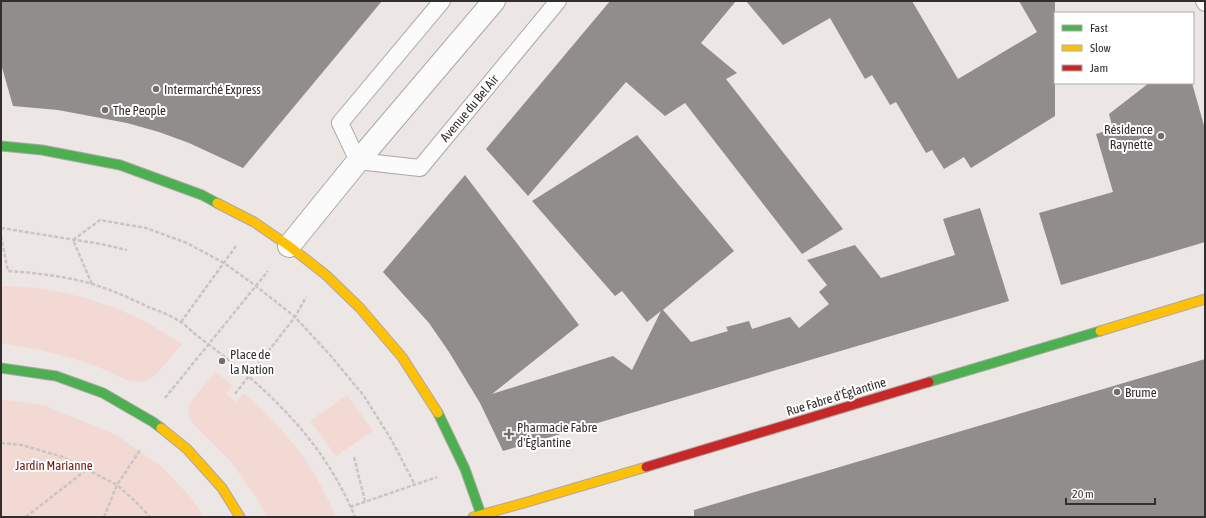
<svg xmlns="http://www.w3.org/2000/svg" width="1206" height="518" viewBox="0 0 1206 518" font-family="'Asap Condensed',sans-serif">
	<style>
		.green { fill: #f3d9d3 }
		.building { fill: #918d8c }
		.lines { fill: none; stroke-linecap: round; stroke-linejoin: round }
		.lane-casing { stroke: #aca7a6; stroke-width: 18 }
		.street-casing { stroke: #aca7a6; stroke-width: 24 }
		.fast-casing { stroke: #aca7a6; stroke-width: 11 }
		.slow-casing { stroke: #aca7a6; stroke-width: 11 }
		.jam-casing { stroke: #aca7a6; stroke-width: 11 }
		.path { stroke: #c8c6c5; stroke-width: 2.5; stroke-dasharray: 4 2; stroke-linecap: butt }
		.lane { stroke: #fcfbfb; stroke-width: 16 }
		.street { stroke: #fcfbfb; stroke-width: 22 }
		.fast { stroke: #4caf50; stroke-width: 9 }
		.slow { stroke: #ffc107; stroke-width: 9 }
		.jam { stroke: #c62828; stroke-width: 9 }
		.poi-dot { fill: #736e6d; stroke: #fff; stroke-width: 1.5 }
		.labels { text-anchor: middle; stroke-width: 4; stroke-linejoin: round; paint-order: stroke }
		.poi-label { font-size: 13px; fill: #322e2d; stroke: #fff; text-anchor: start }
		.street-label { font-size: 13px; fill: #322e2d; stroke: #fff }
		.park-label { font-size: 13px; fill: #6e2011; stroke: #fff }
	</style>
	<rect width="100%" height="100%" fill="#ece6e5"/>
	<g class="green">
		<path d="M1 286C49 285 106 301 148 323 159 330 170 337 182 344 174 353 158 375 148 380 134 386 120 377 108 371 73 356 38 349 1 343Z"/>
		<path d="M216 372 233 386 226 394 236 402 244 393C269 416 294 441 312 470 321 485 329 501 336 517H267L254 494 231 462 192 423C184 407 191 401 201 389 206 383 211 377 216 372Z"/>
		<path d="M347 395 373 431 336 456 310 421Z"/>
		<path d="M1 399 46 406 116 435 162 467 192 499 204 517H1Z"/>
	</g>
	<g class="building">
		<path d="M1 1H382L243 168 189 143 159 132 127 123 58 110 13 106 1 64Z"/>
		<path d="M610 1H736L701 43 737 73 726 79 843 229 802 254 685 103 665 116 626 82 528 196 486 149Z"/>
		<path d="M746 1H912L958 79 1037 32 1019 1H1055V116L971 168 964 157 944 169 932 150 926 153 896 102 890 105 872 75 865 79 830 18 783 45Z"/>
		<path d="M1149 83H1192L1205 129V242L1061 285 1039 213 1113 192 1096 134 1113 129 1109 114Z"/>
		<path d="M637 135 734 251 663 310 691 342 728 331 726 327 749 321 752 329 790 317 799 328 829 304 819 292 827 285 807 260 855 245 881 278 955 255 943 219 980 208 1009 301 503 451 480 403 449 352 429 323 383 272 465 175 579 325 492 394 613 356 632 370 661 311 647 322 622 291 615 296 532 201Z"/>
		<path d="M1205 359V517H694V510Z"/>
	</g>
	<g class="lines">
		<defs>
			<g id="lane">
				<path d="M442 1 340 123 358 161 420 168 558 1"/>
				<path d="M1204 1 1205 3"/>
			</g>
			<path id="street" d="M289 246 358 161 494 1"/>
			<g id="fast">
				<path d="M1 146 42 150 120 165 202 195 217 203"/>
				<path d="M1 368 56 376 103 393 153 422 161 428"/>
				<path d="M929 382 1100 331"/>
				<path d="M438 413 465 469 482 517"/>
			</g>
			<g id="slow">
				<path d="M217 203 254 222 289 246 326 275 360 308 402 357 438 413"/>
				<path d="M1100 331 1205 299"/>
				<path d="M161 428 187 449 222 488 240 517"/>
				<path d="M473 517 524 503 646 467"/>
			</g>
			<path id="jam" d="M646 467 929 382"/>
		</defs>
		<use href="#lane" class="lane-casing"/>
		<use href="#street" class="street-casing"/>
		<use href="#fast" class="fast-casing"/>
		<use href="#slow" class="slow-casing"/>
		<use href="#jam" class="jam-casing"/>
		<g class="path">
			<path d="M1 228 101 244 127 250"/>
			<path d="M1 236 8 271C36 273 65 276 92 284 112 290 130 298 148 307 159 311 172 316 181 322 188 327 193 333 200 338 266 387 323 439 355 517"/>
			<path d="M92 284 73 240 100 220 146 228 187 243 224 263 256 286 295 317 330 355 364 396 391 439 415 485"/>
			<path d="M181 322 236 246"/>
			<path d="M235 394 295 317 306 297"/>
			<path d="M165 398 268 271"/>
			<path d="M1 443 22 445 63 457 117 485 135 501 150 517"/>
			<path d="M354 457 365 501"/>
			<path d="M350 507 437 477"/>
			<path d="M26 517 86 470"/>
			<path d="M104 517 117 485 140 450"/>
		</g>
		<use href="#lane" class="lane"/>
		<use href="#street" class="street"/>
		<use href="#fast" class="fast"/>
		<use href="#slow" class="slow"/>
		<use href="#jam" class="jam"/>
	</g>
	<g class="poi-dot">
		<circle cx="156" cy="89" r="4"/>
		<circle cx="105" cy="110" r="4"/>
		<circle cx="1161" cy="136" r="4"/>
		<circle cx="222" cy="361" r="4"/>
		<circle cx="1117" cy="392" r="4"/>
		<path d="M507 428h4v4h4v4h-4v4h-4v-4h-4v-4h4z"/>
	</g>
	<g class="labels">
		<g class="poi-label">
			<text x="164" y="94">Intermarché Express</text>
			<text x="113" y="115">The People</text>
			<text x="1153" y="134" text-anchor="end">Résidence<tspan x="1153" dy="15">Raynette</tspan></text>
			<text x="230" y="359">Place de<tspan x="230" dy="15">la Nation</tspan></text>
			<text x="1125" y="397">Brume</text>
			<text x="517" y="432">Pharmacie Fabre<tspan x="517" dy="15">d'Églantine</tspan></text>
		</g>
		<g class="street-label">
			<text transform="translate(469 108) rotate(-50)" y="5">Avenue du Bel Air</text>
			<text transform="translate(836 396) rotate(-17)" y="5">Rue Fabre d'Églantine</text>
		</g>
		<g class="park-label">
			<text x="54" y="470">Jardin Marianne</text>
		</g>
	</g>
	<rect width="1206" height="518" fill="none" stroke="#322e2d" stroke-width="4"/>
	<rect x="1054" y="12" width="140" height="72" fill="#ffffff" stroke="#adabab"/>
	<rect x="1062" y="25" width="20" height="6" fill="#4caf50" stroke="#adabab"/>
	<text x="1090" y="32" font-size="12" fill="#322e2d">Fast</text>
	<rect x="1062" y="45" width="20" height="6" fill="#ffc107" stroke="#adabab"/>
	<text x="1090" y="52" font-size="12" fill="#322e2d">Slow</text>
	<rect x="1062" y="65" width="20" height="6" fill="#c62828" stroke="#adabab"/>
	<text x="1090" y="72" font-size="12" fill="#322e2d">Jam</text>
	<path d="M1066 498v6h89v-6" fill="none" stroke="#322e2d" stroke-width="2"/>
	<text x="1072" y="498" font-size="12" fill="#322e2d" stroke="#ffffff" stroke-width="3" paint-order="stroke">20 m</text>
</svg>
